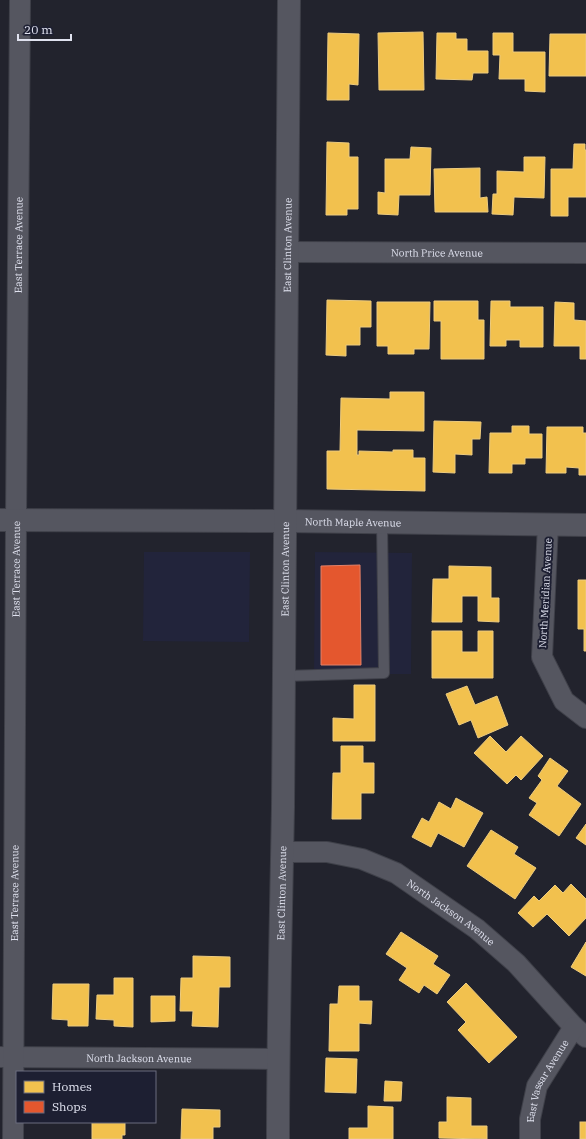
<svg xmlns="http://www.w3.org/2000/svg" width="586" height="1139" viewBox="0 0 586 1139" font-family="'IBM Plex Serif',serif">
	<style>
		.built { fill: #22243b }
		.homes { fill: #f2c14e; stroke: #edcb7e }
		.shops { fill: #e4572e; stroke: #e38168 }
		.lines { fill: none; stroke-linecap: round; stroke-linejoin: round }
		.service-casing { stroke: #3f4049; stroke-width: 12 }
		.minor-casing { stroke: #3f4049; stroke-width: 22 }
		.tertiary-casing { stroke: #3f4049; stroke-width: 24 }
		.secondary-casing { stroke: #3f4049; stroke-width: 24 }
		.service { stroke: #555660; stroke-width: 10 }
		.minor { stroke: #555660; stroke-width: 20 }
		.tertiary { stroke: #555660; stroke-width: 22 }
		.secondary { stroke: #555660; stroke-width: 22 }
		.labels { text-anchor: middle; stroke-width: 4; stroke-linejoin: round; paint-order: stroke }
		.street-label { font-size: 10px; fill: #e0e2ef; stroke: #1d1f32 }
	</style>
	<rect width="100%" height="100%" fill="#22232d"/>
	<g class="built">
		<path d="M144 552H250L249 642 143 641Z"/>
		<path d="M315 552 412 553 411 674H314Z"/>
	</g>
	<g class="homes">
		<path d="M423 32 424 90H379L378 33Z"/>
		<path d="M328 33 359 34 358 85 349 84V100H327Z"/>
		<path d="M437 33H456V39H467V51H488V73H473L472 80 436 79Z"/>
		<path d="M493 33H513V52H545V92L525 91V79H499L500 55H493Z"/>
		<path d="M550 34H586V76H549Z"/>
		<path d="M327 142 349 143V157H358V209H347V215H326Z"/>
		<path d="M574 144H585V150H586V197H568V216H551V169H573Z"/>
		<path d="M411 147 431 148 430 195H399L398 215 378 214V192L385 193V159H410Z"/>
		<path d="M524 157H545L544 198 514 197 513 215 492 214 493 194H497V171L524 172Z"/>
		<path d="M480 168V198L487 197 488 212H435L434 169Z"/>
		<path d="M327 300 371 301V327H360V345H346V356L326 355Z"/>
		<path d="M434 301H478V320H484V359H441V321H434Z"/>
		<path d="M491 301H510V307H543V347H520V340H506V346H490Z"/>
		<path d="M377 302H430L429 349H414V354H388V346H377Z"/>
		<path d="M555 302 574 303V320L586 321V359H580V346H554Z"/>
		<path d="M390 392H424V431L357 430V455H359V451L393 452V450H413V458H425V491L327 489V451H340L341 398 390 399Z"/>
		<path d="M434 421 481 422 480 439H472V455L455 454V473L433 472Z"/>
		<path d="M512 426H529V434H542V458H525V464H512V473H489L490 433H512Z"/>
		<path d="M547 427H583V433H586V475H579V468L566 467V473H546Z"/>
		<path d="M449 566 491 567V598H499V622L478 621V596H462V622H432L433 579H449Z"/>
		<path d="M578 580H586V651H584V629H578Z"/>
		<path d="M432 631H462V652H478V631H493V678H432Z"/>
		<path d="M354 685H375V741H333V718L354 719Z"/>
		<path d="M467 686 475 705 497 696 508 725 478 738 471 720 459 725 446 694Z"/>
		<path d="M490 736 506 752 521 736 543 756 521 780 516 775 507 784 474 753Z"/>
		<path d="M341 746H363V763H374V793H361V819H332L333 773H341Z"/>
		<path d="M550 758 568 771 557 786 581 804 559 836 529 815 537 803 529 798 542 780 538 776Z"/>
		<path d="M456 798 483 813 464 847 438 833 431 847 412 837 422 818 429 822 439 802 451 809Z"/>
		<path d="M586 824V845L576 838Z"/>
		<path d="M491 830 518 847 514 854 536 868 515 899 467 866Z"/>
		<path d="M571 884 586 899V918L569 936 547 914 533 927 518 913 534 896 539 901 555 885 563 893Z"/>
		<path d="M401 932 438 956 433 964 450 975 437 994 424 985 419 993 399 980 407 968 386 954Z"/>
		<path d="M586 942V976L571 967Z"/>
		<path d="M193 956 230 957V987H219L218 1027 192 1026 193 1011H180L181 978H193Z"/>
		<path d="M114 978H133V1027L114 1026V1020L96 1019 97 995H114Z"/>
		<path d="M466 983 517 1037 489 1063 458 1030 466 1022 447 1002Z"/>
		<path d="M53 984H89L88 1026H68V1020L52 1019Z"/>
		<path d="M339 986H359V1001H372L371 1024 359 1023V1051H329L330 1004H338Z"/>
		<path d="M151 996H175V1021L151 1022Z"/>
		<path d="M326 1058 357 1059 356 1093 325 1092Z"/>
		<path d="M385 1081 402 1082 401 1101H384Z"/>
		<path d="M447 1097 471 1098V1126H487V1139L439 1138V1122H447Z"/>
		<path d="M368 1106 393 1107V1139H349V1128H368Z"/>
		<path d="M182 1109 220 1110V1127H213V1139H181Z"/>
		<path d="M92 1122H125V1135H122V1139H92Z"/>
		<rect x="580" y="1122" width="6" height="17"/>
	</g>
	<path class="shops" d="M360 565 361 665H321V566Z"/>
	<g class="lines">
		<defs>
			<path id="service" d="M284 676 384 673 382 522"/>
			<g id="minor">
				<path id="s1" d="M287 252 586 253"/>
				<path d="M548 524 542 657 564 701 586 718"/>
				<path id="s2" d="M282 852H327L362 859 396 873 477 929 516 963 574 1027 586 1037"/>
				<path id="s3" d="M0 1057 278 1059"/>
				<path id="s4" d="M13 1139 16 520 20 0"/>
				<path id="s5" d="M530 1139V1119L537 1086 574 1027"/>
			</g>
			<g id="tertiary">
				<path id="s6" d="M0 520 285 521 586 525"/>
			</g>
			<g id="secondary">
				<path id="s7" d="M278 1139C278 1028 281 918 283 807 285 538 287 269 289 0"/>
			</g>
		</defs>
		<use href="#service" class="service-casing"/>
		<use href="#minor" class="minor-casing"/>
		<use href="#tertiary" class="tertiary-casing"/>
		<use href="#secondary" class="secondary-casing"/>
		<use href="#service" class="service"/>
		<use href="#minor" class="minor"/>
		<use href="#tertiary" class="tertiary"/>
		<use href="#secondary" class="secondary"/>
	</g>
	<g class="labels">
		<g class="street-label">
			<text dy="4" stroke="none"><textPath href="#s4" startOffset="894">East Terrace Avenue</textPath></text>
			<text dy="4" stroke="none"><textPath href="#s7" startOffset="894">East Clinton Avenue</textPath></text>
			<text dy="4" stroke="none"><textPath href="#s1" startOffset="150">North Price Avenue</textPath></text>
			<text dy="4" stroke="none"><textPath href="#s6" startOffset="353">North Maple Avenue</textPath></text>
			<text dy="4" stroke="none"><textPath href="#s4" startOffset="570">East Terrace Avenue</textPath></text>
			<text dy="4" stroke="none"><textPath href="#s7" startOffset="570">East Clinton Avenue</textPath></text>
			<text transform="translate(545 593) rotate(-87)" y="4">North Meridian Avenue</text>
			<text dy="4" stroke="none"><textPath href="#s4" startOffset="246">East Terrace Avenue</textPath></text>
			<text dy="4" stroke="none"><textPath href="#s7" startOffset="246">East Clinton Avenue</textPath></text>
			<text dy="4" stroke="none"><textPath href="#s2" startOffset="185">North Jackson Avenue</textPath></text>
			<text dy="4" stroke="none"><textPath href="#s3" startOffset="139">North Jackson Avenue</textPath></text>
			<text dy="4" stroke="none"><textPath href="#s5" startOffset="62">East Vassar Avenue</textPath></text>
		</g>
	</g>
	<rect x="16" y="1071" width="140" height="52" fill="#1d1f32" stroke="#6b6d7e"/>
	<rect x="24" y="1081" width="20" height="12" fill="#f2c14e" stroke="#6b6d7e"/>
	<text x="52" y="1091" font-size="12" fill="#e0e2ef">Homes</text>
	<rect x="24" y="1101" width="20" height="12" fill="#e4572e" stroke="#6b6d7e"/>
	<text x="52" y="1111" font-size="12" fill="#e0e2ef">Shops</text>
	<path d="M18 34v6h53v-6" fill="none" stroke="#e0e2ef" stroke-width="2"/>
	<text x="24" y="34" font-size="12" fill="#e0e2ef" stroke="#1d1f32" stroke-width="3" paint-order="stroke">20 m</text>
</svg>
